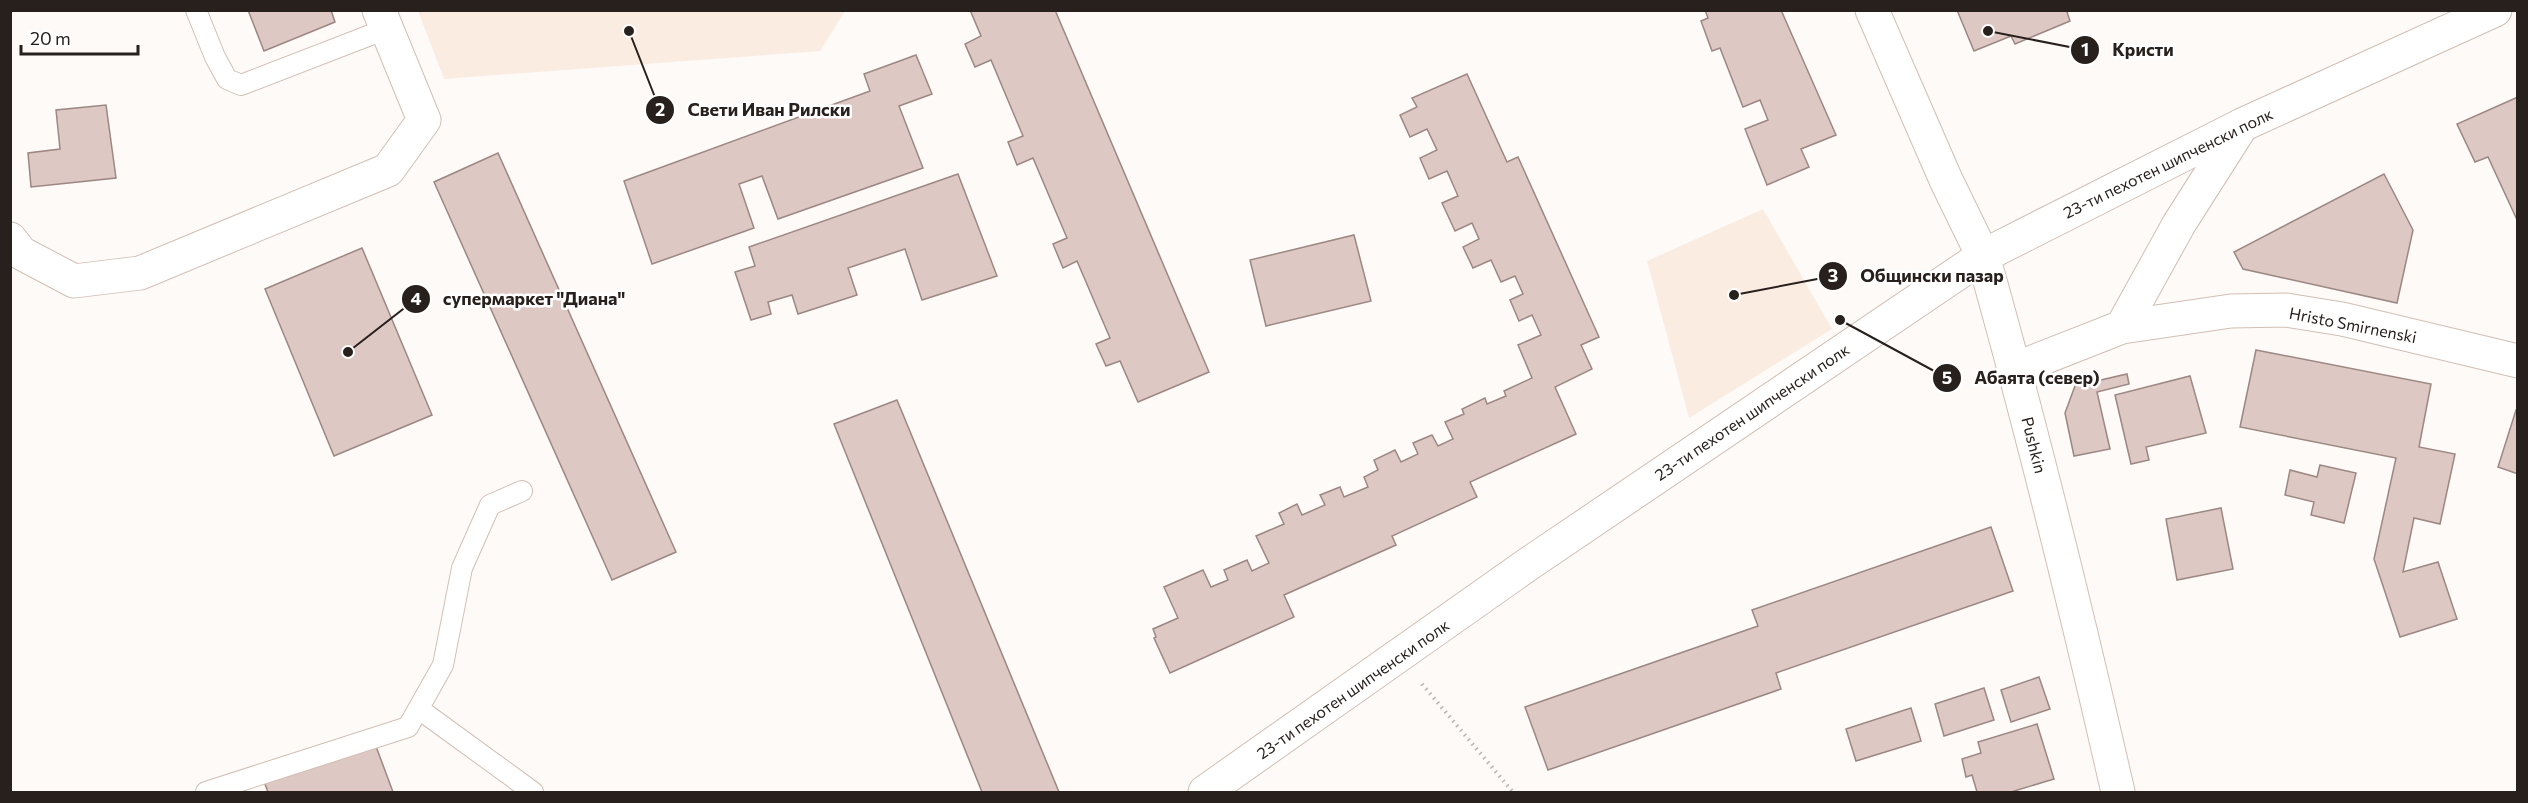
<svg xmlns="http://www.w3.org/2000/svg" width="2528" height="803" viewBox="0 0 2528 803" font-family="Commissioner,sans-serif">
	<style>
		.built { fill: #fbece2 }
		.building { fill: #dec8c4; stroke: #9c8783; stroke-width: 1.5 }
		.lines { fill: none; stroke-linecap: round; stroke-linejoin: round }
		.lane-casing { stroke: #d1bfb4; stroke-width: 22 }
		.street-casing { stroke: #d1bfb4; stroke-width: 35 }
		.secondary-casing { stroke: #d1bfb4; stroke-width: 35 }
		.primary-casing { stroke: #d1bfb4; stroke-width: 35 }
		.path { stroke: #b9b4b2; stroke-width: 4; stroke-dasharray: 1.5 4.5; stroke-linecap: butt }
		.lane { stroke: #fff; stroke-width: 20 }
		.street { stroke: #fff; stroke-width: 33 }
		.secondary { stroke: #fff; stroke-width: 33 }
		.primary { stroke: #fff; stroke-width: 33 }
		.labels { text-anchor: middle; stroke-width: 5; stroke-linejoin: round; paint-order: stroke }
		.street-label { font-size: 16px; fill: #27201c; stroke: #fff }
		.leader { fill: none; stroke: #27201c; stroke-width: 2 }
		.callout-dot { fill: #27201c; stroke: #fff; stroke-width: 2 }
		.mark-label { font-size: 18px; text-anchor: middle; font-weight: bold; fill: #fff }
		.callout-label { font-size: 18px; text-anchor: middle; font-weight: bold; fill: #27201c; stroke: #fff; stroke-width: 5; stroke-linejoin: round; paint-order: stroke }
	</style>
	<rect width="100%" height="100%" fill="#fefaf8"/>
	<g class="built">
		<path d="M418 11V10L845 11 820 51 444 79Z"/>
		<path d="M1763 209 1832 329 1689 418 1647 261Z"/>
	</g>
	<g class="building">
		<path d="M248 10H331L335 22 264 51Z"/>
		<path d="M970 10H1055L1209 372 1138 402 1120 361 1106 366 1096 344 1110 338 1077 261 1063 268 1053 244 1067 238 1033 158 1017 165 1008 142 1023 136 991 60 975 67 965 44 981 36Z"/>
		<path d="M1705 10H1781L1836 135 1801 149 1809 167 1767 185 1745 129 1768 120 1760 100 1743 107 1720 48 1712 51 1701 21 1708 18Z"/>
		<path d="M1957 10H2071L2067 12 2070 21 2015 44 2011 36 1974 51Z"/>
		<path d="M916 55 932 94 899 106 923 168 778 219 762 176 739 184 754 228 652 264 624 181 870 91 864 74Z"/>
		<path d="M1467 74 1507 162 1518 157 1599 337 1581 345 1592 369 1555 387 1576 434 1470 482 1477 497 1392 536 1396 545 1284 595 1294 617 1170 673 1154 638 1156 637 1153 629 1178 618 1164 587 1203 570 1211 587 1228 580 1224 570 1247 560 1252 571 1269 563 1256 536 1284 524 1279 513 1297 504 1302 515 1325 505 1320 495 1340 487 1344 497 1368 487 1364 477 1378 470 1374 460 1395 450 1401 462 1418 454 1413 443 1432 435 1438 446 1453 439 1445 422 1464 414 1462 409 1485 398 1487 404 1506 396 1504 391 1532 378 1518 345 1541 335 1532 315 1519 321 1510 300 1523 294 1515 276 1501 282 1491 260 1473 268 1463 247 1479 239 1472 223 1455 231 1442 203 1458 196 1447 171 1429 179 1420 158 1437 150 1427 129 1410 137 1400 115 1417 107 1412 98Z"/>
		<path d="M2518 97V222L2488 157 2475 162 2457 124Z"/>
		<path d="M106 105 116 178 31 187 28 153 60 149 56 110Z"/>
		<path d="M498 153 676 552 612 580 434 182Z"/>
		<path d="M958 174 997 276 922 300 905 249 848 268 857 295 798 314 792 295 768 302 771 314 751 320 735 272 755 266 749 247Z"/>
		<path d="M2384 174 2413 230 2397 303 2243 269 2234 252Z"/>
		<path d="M1354 235 1371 301 1266 326 1250 260Z"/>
		<path d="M362 248 432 415 334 456 265 289Z"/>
		<path d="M2256 350 2431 384 2419 447 2455 454 2440 524 2414 518 2403 572 2438 562 2457 619 2400 637 2374 559 2396 458 2240 427Z"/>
		<path d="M2127 374 2129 384 2097 392 2110 449 2074 456 2065 413 2075 386Z"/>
		<path d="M2190 376 2206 433 2146 447 2149 460 2131 464 2115 395Z"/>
		<path d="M897 400 1059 792H982L834 424Z"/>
		<path d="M2516 410 2518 411V474L2498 467Z"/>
		<path d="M2320 465 2356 473 2344 523 2311 515 2314 502 2285 495 2290 470 2317 477Z"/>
		<path d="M2221 508 2233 569 2177 580 2166 519Z"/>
		<path d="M1991 527 2013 591 1776 673 1781 689 1548 770 1525 707 1758 626 1752 610Z"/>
		<path d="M2039 677 2050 709 2011 722 2001 690Z"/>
		<path d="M1984 688 1994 720 1944 736 1935 704Z"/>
		<path d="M1911 708 1921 741 1856 761 1846 729Z"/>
		<path d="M2037 724 2054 779 2011 792H1977L1972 775 1966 777 1962 759 1981 753 1978 742Z"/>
		<path d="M374 741 393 792H268L263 779Z"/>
	</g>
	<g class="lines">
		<defs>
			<g id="lane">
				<path d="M196 10 215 57 227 79 241 85 386 29"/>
				<path d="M419 709 533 792"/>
				<path d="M206 792 408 727 443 665 462 568 490 505 522 491"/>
			</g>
			<g id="street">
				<path d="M10 239 21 253 74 281 140 273 388 170 424 120 379 10"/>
				<path d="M1983 256C2033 433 2077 612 2118 792"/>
				<path d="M2122 327 2179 224 2242 125"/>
				<path d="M2015 369 2122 327 2231 311 2286 310 2342 319 2518 361"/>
			</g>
			<path id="secondary" d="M1872 10 1946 180 1983 256"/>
			<path id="primary" d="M1205 792 1527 565 1983 256 2242 125 2495 10"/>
		</defs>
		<use href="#lane" class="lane-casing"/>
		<use href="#street" class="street-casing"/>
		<use href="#secondary" class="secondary-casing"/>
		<use href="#primary" class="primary-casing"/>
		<path class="path" d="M1422 684 1512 791"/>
		<use href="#lane" class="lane"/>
		<use href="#street" class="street"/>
		<use href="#secondary" class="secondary"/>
		<use href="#primary" class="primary"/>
	</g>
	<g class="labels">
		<g class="street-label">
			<text transform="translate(2168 163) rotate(-26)" y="6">23-ти пехотен шипченски полк</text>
			<text transform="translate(2353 325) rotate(11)" y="6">Hristo Smirnenski</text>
			<text transform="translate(1752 412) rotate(-34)" y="6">23-ти пехотен шипченски полк</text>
			<text transform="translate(2034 445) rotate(76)" y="6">Pushkin</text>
			<text transform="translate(1353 689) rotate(-35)" y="6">23-ти пехотен шипченски полк</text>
		</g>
	</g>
	<path class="leader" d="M1988 31L2085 50M629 31L660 110M1734 295L1833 276M348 352L416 299M1840 320L1947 378"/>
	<g class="callout-dot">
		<circle cx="1988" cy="31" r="6"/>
		<circle cx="629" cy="31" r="6"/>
		<circle cx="1734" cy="295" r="6"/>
		<circle cx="348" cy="352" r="6"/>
		<circle cx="1840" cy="320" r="6"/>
		<circle cx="2085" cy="50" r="15"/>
		<circle cx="660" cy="110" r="15"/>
		<circle cx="1833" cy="276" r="15"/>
		<circle cx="416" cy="299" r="15"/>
		<circle cx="1947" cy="378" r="15"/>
	</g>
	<g class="mark-label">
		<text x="2085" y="56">1</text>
		<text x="660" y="116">2</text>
		<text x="1833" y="282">3</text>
		<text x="416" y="305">4</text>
		<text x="1947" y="384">5</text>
	</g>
	<g class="callout-label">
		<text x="2143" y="56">Кристи</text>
		<text x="769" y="116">Свети Иван Рилски</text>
		<text x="1932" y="282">Общински пазар</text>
		<text x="534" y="305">супермаркет "Диана"</text>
		<text x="2037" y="384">Абаята (север)</text>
	</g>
	<rect width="2528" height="803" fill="none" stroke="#27201c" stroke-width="24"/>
	<path d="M21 45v9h117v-9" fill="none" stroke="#27201c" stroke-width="3"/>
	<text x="30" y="45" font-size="18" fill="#27201c" stroke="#ffffff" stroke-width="4.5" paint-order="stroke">20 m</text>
</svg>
